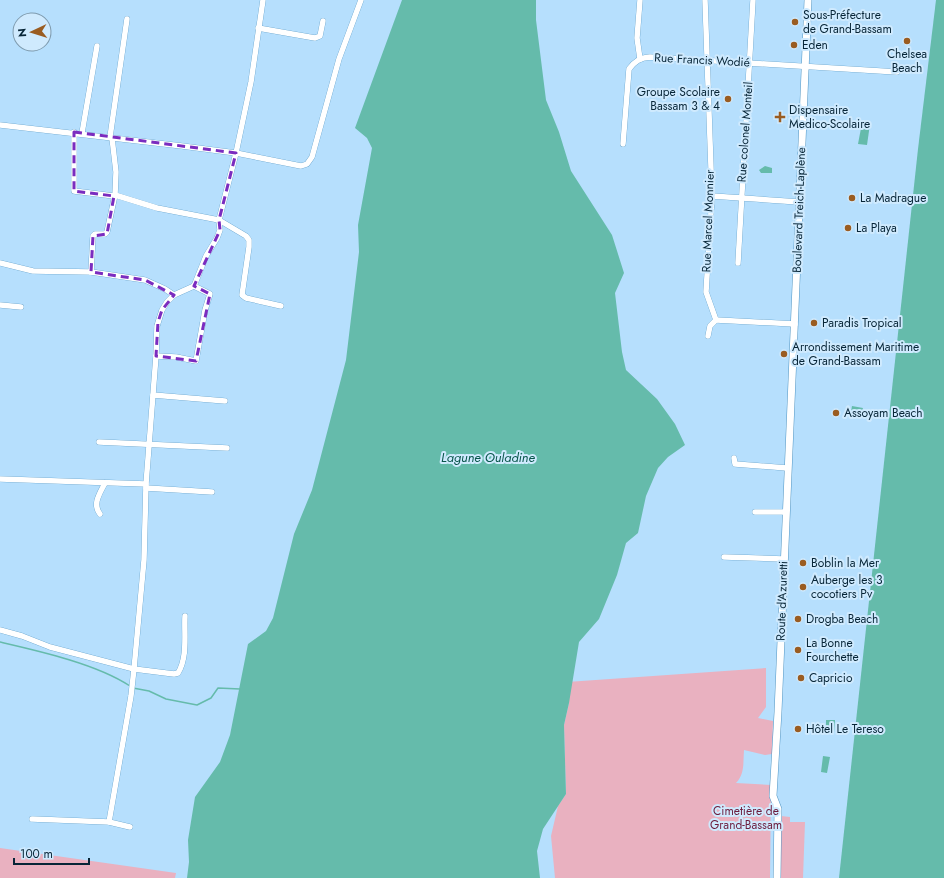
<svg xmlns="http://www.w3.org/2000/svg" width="944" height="878" viewBox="0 0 944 878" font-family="Jost,sans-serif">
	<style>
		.green { fill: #e9b1c0 }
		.water { fill: #65bbab }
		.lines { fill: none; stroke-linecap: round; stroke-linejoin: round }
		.stream { stroke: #65bbab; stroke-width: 1.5 }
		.minor-casing { stroke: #5095c3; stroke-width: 6 }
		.tertiary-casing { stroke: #5095c3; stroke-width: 8 }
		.minor { stroke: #fff; stroke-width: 5.5 }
		.tertiary { stroke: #fff; stroke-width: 7 }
		.marked { fill: none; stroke: #7b2cbf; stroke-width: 3; stroke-dasharray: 8 5; stroke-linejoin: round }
		.poi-dot { fill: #9a5c21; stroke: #cfeafe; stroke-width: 1.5 }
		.labels { text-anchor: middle; stroke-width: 4; stroke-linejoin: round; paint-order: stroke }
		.poi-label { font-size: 12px; fill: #072537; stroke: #cfeafe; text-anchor: start }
		.street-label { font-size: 12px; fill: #072537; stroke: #cfeafe }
		.park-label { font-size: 12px; fill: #6c1b3c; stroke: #cfeafe }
		.water-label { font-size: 13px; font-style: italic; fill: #09564b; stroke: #cfeafe }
	</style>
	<rect width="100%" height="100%" fill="#b6dffd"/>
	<g class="green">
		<path d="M766 668V707L758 718 773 721 772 754 765 755 744 750C743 762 745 774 736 783L771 785 770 878H555L551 836 558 806 566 794 564 725 569 703 567 682Z"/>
		<path d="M781 816 790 817V822H805L803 878H780Z"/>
		<path d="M0 848 176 873 175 878H0Z"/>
	</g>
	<g class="water">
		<path d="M402 0H536V20L546 100 559 132 571 171 612 235 624 273 615 293 622 352 626 370 657 399 675 424 685 445 668 457 658 468 646 496 638 533 626 543 617 575 599 619 579 642 569 703 564 725 566 794 543 829 537 851 540 878H187L189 862 188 840 195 797 220 762 230 735 248 644 266 631 273 618 294 534 312 490 346 360 359 252 358 225 372 148 367 138 355 128Z"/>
		<path d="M936 0H944V878H839L918 149Z"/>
		<path d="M862 123 870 124 867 145 858 144Z"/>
		<path d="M765 166 772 168V173H761L759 170Z"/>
		<path d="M852 406 863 408 861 414 851 412Z"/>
		<path d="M826 720H835L834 733 826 732Z"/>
		<path d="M823 756 830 757 827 773 821 772Z"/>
	</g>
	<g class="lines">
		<g class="stream">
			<path d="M0 642C39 651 97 664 130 686"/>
			<path d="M133 688 149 691 166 699 197 705 211 698 218 688 240 689"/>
		</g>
		<defs>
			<g id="minor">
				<path d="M705 0 712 196 706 292 716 320"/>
				<path d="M258 28 315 38 320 36 323 21"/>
				<path d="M640 59 637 38 640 0"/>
				<path d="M0 125 182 146 236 153 301 166 307 164 312 157 339 59 361 0"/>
				<path d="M74 132V191L114 196"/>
				<path d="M82 133 97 46"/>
				<path d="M110 137 127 19"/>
				<path d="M623 144 629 69C635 61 640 58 650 57L897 72"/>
				<path d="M115 195 157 208 219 220 246 236 249 240V247L242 295 246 298 281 306"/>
				<path d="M712 196 799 202"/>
				<path d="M0 263 33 271 91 272 145 280 165 289 174 295"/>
				<path d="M738 263 753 0"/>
				<path d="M91 272 93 236 95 234H105L107 232 115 195 116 172 112 138"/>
				<path d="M0 305 21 307"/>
				<path d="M716 320 795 324"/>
				<path d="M708 336 710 326 716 320"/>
				<path d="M156 356 176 357 196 361 205 310 210 294 194 286"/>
				<path d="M153 395 225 401"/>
				<path d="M99 442 227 448"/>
				<path d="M734 458 735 464 787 468"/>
				<path d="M0 479 146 484"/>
				<path d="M146 488 212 492"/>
				<path d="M755 512H785"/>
				<path d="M100 514C92 504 100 493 105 483"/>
				<path d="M724 557 783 559"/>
				<path d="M0 630 22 636 50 647 134 669 174 674 178 673C188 657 184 633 185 616"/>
				<path d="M32 819 109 822 130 827"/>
				<path d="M109 822 131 696 134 669 144 560 146 484 156 356 157 326 162 310 167 302 174 295 194 286 206 256 217 238 220 230 219 220 236 153 251 82 263 0"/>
			</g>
			<path id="tertiary" d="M777 878 778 809 773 796 778 712 808 0"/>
		</defs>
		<use href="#minor" class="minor-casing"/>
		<use href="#tertiary" class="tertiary-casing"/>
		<use href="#minor" class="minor"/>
		<use href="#tertiary" class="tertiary"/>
	</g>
	<path class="marked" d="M74 132 236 153 219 220 220 230 194 286 210 294 196 361 156 356 158 322 162 310 174 295 145 280 91 272 93 236 107 234 114 196 74 191Z"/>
	<g class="poi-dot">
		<circle cx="795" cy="22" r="4"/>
		<circle cx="907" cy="41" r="4"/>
		<circle cx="794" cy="45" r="4"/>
		<circle cx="728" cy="99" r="4"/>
		<path d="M778 111h4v4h4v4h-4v4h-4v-4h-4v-4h4z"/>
		<circle cx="852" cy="198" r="4"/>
		<circle cx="848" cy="228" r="4"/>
		<circle cx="814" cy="323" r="4"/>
		<circle cx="784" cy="354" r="4"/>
		<circle cx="836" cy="413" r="4"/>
		<circle cx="803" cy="563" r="4"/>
		<circle cx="803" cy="587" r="4"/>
		<circle cx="798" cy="619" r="4"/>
		<circle cx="798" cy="650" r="4"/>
		<circle cx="801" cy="678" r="4"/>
		<circle cx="798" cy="729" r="4"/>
	</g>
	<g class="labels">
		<g class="poi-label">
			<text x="803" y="19">Sous-Préfecture<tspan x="803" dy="14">de Grand-Bassam</tspan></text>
			<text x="802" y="49">Eden</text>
			<text x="907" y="58" text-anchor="middle">Chelsea<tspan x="907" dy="14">Beach</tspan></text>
			<text x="720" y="96" text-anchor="end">Groupe Scolaire<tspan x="720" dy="14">Bassam 3 &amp; 4</tspan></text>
			<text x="789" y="114">Dispensaire<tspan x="789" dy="14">Medico-Scolaire</tspan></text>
			<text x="860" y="202">La Madrague</text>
			<text x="856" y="232">La Playa</text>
			<text x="822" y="327">Paradis Tropical</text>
			<text x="792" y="351">Arrondissement Maritime<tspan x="792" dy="14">de Grand-Bassam</tspan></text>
			<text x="844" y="417">Assoyam Beach</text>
			<text x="811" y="567">Boblin la Mer</text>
			<text x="811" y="584">Auberge les 3<tspan x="811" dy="14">cocotiers Pv</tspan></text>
			<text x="806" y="623">Drogba Beach</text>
			<text x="806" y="647">La Bonne<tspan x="806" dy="14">Fourchette</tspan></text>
			<text x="809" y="682">Capricio</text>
			<text x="806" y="733">Hôtel Le Tereso</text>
		</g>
		<g class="street-label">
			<text transform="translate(702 60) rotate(3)" y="4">Rue Francis Wodié</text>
			<text transform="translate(745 132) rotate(-86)" y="4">Rue colonel Monteil</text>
			<text transform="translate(799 210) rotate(-88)" y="4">Boulevard Treich-Laplène</text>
			<text transform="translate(708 221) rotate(-88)" y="4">Rue Marcel Monnier</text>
			<text transform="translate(782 601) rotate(-88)" y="4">Route d'Azuretti</text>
		</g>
		<g class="park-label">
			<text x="746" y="815">Cimetière de<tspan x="746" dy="14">Grand-Bassam</tspan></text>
		</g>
		<g class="water-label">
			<text x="488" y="462">Lagune Ouladine</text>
		</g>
	</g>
	<g transform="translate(32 32) rotate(266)"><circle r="19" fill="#cfeafe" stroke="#7f9bae"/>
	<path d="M0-3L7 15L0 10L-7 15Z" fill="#9a5c21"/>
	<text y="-6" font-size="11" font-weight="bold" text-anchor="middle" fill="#072537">N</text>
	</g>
	<path d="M14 858v6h75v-6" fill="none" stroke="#072537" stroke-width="2"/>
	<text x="20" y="858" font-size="12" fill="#072537" stroke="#cfeafe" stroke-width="3" paint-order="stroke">100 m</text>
</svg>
